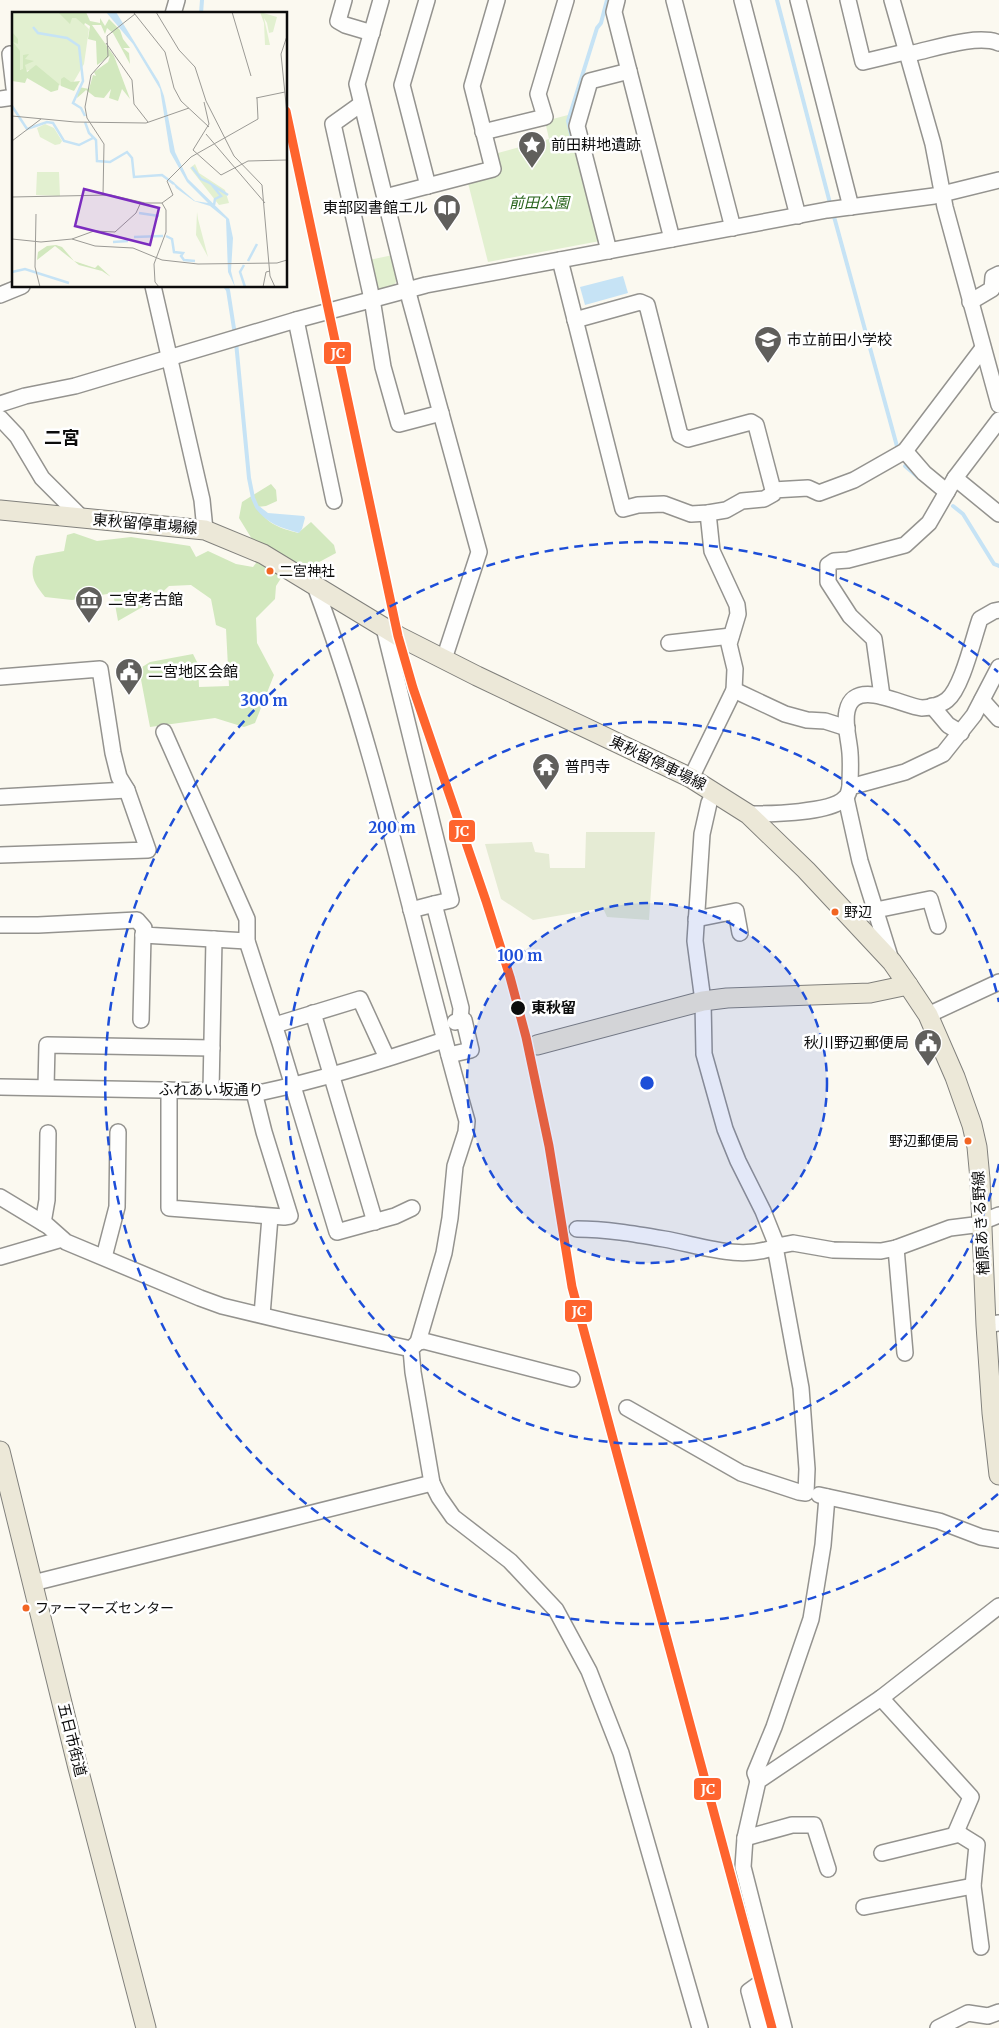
<svg xmlns="http://www.w3.org/2000/svg" width="999" height="2028" viewBox="0 0 999 2028" font-family="Merriweather,'Noto Sans JP',serif">
	<style>
		.green { fill: #e2f0d0 }
		.forest { fill: #d2e8be }
		.cemetery { fill: #e5ebd4 }
		.water { fill: #c6e3f5 }
		.lines { fill: none; stroke-linecap: round; stroke-linejoin: round }
		.stream { stroke: #c6e3f5; stroke-width: 4 }
		.minor-casing { stroke: #94938f; stroke-width: 18 }
		.major-casing { stroke: #81807c; stroke-width: 21 }
		.minor { stroke: #fefefd; stroke-width: 15 }
		.major { stroke: #ece8d8; stroke-width: 19 }
		.rail-1-casing { stroke: #fff; stroke-width: 12 }
		.rail-1 { stroke: #fe642e; stroke-width: 9 }
		.ring { fill: none; stroke: #1d4ed8; stroke-width: 2.5; stroke-dasharray: 9 6 }
		.bus-dot { fill: #f26522; stroke: #fff; stroke-width: 2 }
		.stop-dot { fill: #0c0c0c; stroke: #fff; stroke-width: 2 }
		.labels { text-anchor: middle; stroke-width: 5; stroke-linejoin: round; paint-order: stroke }
		.bus-label { font-size: 14px; fill: #0c0c0c; stroke: #fff; text-anchor: start }
		.poi-label { font-size: 15px; fill: #0c0c0c; stroke: #fff; text-anchor: start }
		.park-label { font-size: 15px; font-style: italic; fill: #28641c; stroke: #fff }
		.street-label { font-size: 15px; fill: #0c0c0c; stroke: #fff }
		.stop-label { font-size: 15px; font-weight: bold; fill: #0c0c0c; stroke: #fff; text-anchor: start }
		.quarter-label { font-size: 18px; font-weight: bold; fill: #0c0c0c; stroke: #fff }
		.inset-river { fill: none; stroke: #c6e3f5; stroke-width: 2.5 }
		.inset-road { fill: none; stroke: #9b9a95; stroke-width: 1 }
		.view { fill: #7b2cbf; fill-opacity: 0.15; stroke: #7b2cbf; stroke-width: 2.5 }
		.inset-edge { fill: none; stroke: #0c0c0c; stroke-width: 2.5 }
		.centre { fill: #1d4ed8; stroke: #fff; stroke-width: 2.5 }
		.ring-label { font-size: 15px; text-anchor: middle; font-weight: bold; fill: #1d4ed8; stroke: #fff; stroke-width: 5; stroke-linejoin: round; paint-order: stroke }
		.line-badge { stroke: #fff; stroke-width: 2 }
		.badge-label { font-size: 14px; text-anchor: middle; font-weight: bold; fill: #fff }
	</style>
	<rect width="100%" height="100%" fill="#fbf9f0"/>
	<g class="green">
		<path d="M568 115 600 241 488 262 468 183 499 175 494 154 549 139 545 121Z"/>
		<path d="M393 255 398 279 394 285 376 290 369 260Z"/>
	</g>
	<path class="forest" d="M271 484 276 490 277 501 266 506 257 507C268 525 280 528 298 533L311 522 334 545 336 553 310 567 290 564 276 586 275 599 256 618 257 643 274 675 255 723 244 727 215 718 150 727 139 669 150 662 193 654 198 664 199 687 229 686 226 629 216 625 211 599 191 585 169 586 153 601 118 621 113 593 72 600 45 597C33 582 29 575 36 556L64 551 67 535 74 533 97 541 131 537 190 546 196 557 208 551 236 564 253 567 266 550 255 544 239 518 242 502Z"/>
	<path class="cemetery" d="M586 832H655L649 920 607 917 603 908 533 920 501 899 485 844 532 842 535 852 549 854 550 868H585Z"/>
	<g class="water">
		<path d="M623 276 628 293 585 305 580 287Z"/>
		<path d="M259 506 268 513 304 516 305 518 302 529 299 533C281 528 267 523 256 509Z"/>
	</g>
	<g class="lines">
		<g class="stream">
			<path d="M777 0 831 207"/>
			<path d="M201 14 202 0"/>
			<path d="M572 138 568 121 597 28 601 23 607 0"/>
			<path d="M833 213 898 450"/>
			<path d="M225 286 228 290 235 335"/>
			<path d="M236 342 249 478 253 498 257 507"/>
			<path d="M905 466 919 478"/>
			<path d="M953 506 963 514 994 564 999 566"/>
		</g>
		<defs>
			<g id="minor">
				<path d="M344 0 338 21 345 25 372 33"/>
				<path d="M381 0 357 84 410 300 479 552 444 659"/>
				<path d="M427 0 402 85 428 186"/>
				<path d="M674 0 733 228"/>
				<path d="M742 0 798 216"/>
				<path d="M798 0 851 207"/>
				<path d="M848 0 863 62 905 52 914 53C936 48 978 34 999 43"/>
				<path d="M892 0 933 144 945 207 999 405"/>
				<path d="M173 14 177 0"/>
				<path d="M10 54 14 88"/>
				<path d="M629 71 672 239"/>
				<path d="M0 99 14 97"/>
				<path d="M361 104 333 124 372 299 383 367 399 424 441 413"/>
				<path d="M483 132 545 117 538 94 566 0"/>
				<path d="M385 197 493 169 472 86 497 0"/>
				<path d="M609 251 577 126 590 81 629 71 614 12 617 0"/>
				<path d="M560 260 623 509 638 505 664 504 691 514 708 513 726 510 742 501 764 499 773 494V490L808 488 819 493 854 480 905 451 983 348"/>
				<path d="M153 286 202 500 205 530"/>
				<path d="M0 295 22 286"/>
				<path d="M970 302 992 289 993 277 999 274"/>
				<path d="M296 320 334 501"/>
				<path d="M575 320 640 302 647 305 680 435 688 439 751 422 756 425 773 490"/>
				<path d="M0 404 25 396 75 386 296 320 426 285 827 210 934 196 999 180"/>
				<path d="M0 418 17 436 42 478 83 519"/>
				<path d="M905 451 924 473 947 492"/>
				<path d="M955 478 999 514"/>
				<path d="M315 586C380 760 416 943 467 1121L466 1132 455 1166 450 1218 444 1253 418 1342 411 1349 413 1372 432 1483 439 1497 453 1517 510 1561 556 1610 589 1671 621 1753 700 2028"/>
				<path d="M384 628 451 900 434 904"/>
				<path d="M669 643 731 636"/>
				<path d="M0 677 100 669 113 753 119 777 127 790 148 850 0 855"/>
				<path d="M734 690 785 714 807 720 825 721 847 728"/>
				<path d="M882 696 874 639 850 616 828 582V565L834 561 848 560 905 545 929 523 955 478 999 420"/>
				<path d="M982 700 999 719"/>
				<path d="M932 706 948 725 961 733"/>
				<path d="M164 732 247 919V941L280 1043 337 1232 395 1216 412 1208"/>
				<path d="M691 778 734 690 735 669 729 644 738 614 737 605 712 551 708 513"/>
				<path d="M850 787C850 776 851 764 850 753 849 739 844 724 847 711 854 677 902 706 922 708 929 708 941 705 947 700 962 688 973 639 980 619L994 611 999 610"/>
				<path d="M714 792 709 803 702 834 695 941 703 1001 704 1054 725 1129 738 1161 763 1211 777 1246 793 1243 833 1250 881 1251 896 1248 950 1228 974 1225 999 1215"/>
				<path d="M0 797 127 790"/>
				<path d="M846 798 860 861 891 960"/>
				<path d="M748 814C768 814 832 813 845 798 848 796 849 791 850 787L905 772 943 754 974 715 999 667"/>
				<path d="M411 910 434 904 461 1008 460 1021"/>
				<path d="M876 910 930 899 938 926"/>
				<path d="M696 919 736 911 740 933"/>
				<path d="M0 925H38L137 920 144 928 143 935 247 941"/>
				<path d="M313 1013 375 1222"/>
				<path d="M928 1015 999 982"/>
				<path d="M141 1020 143 935"/>
				<path d="M275 1025 360 999 387 1058"/>
				<path d="M449 1055 471 1050 464 1020 455 1022"/>
				<path d="M0 1087 263 1092C324 1079 385 1060 444 1040"/>
				<path d="M46 1087 47 1045 212 1048"/>
				<path d="M169 1090V1208L284 1217 290 1216 264 1132 254 1092"/>
				<path d="M211 1091 214 939"/>
				<path d="M0 1197 48 1226 66 1242 200 1298 222 1306 293 1323 411 1349"/>
				<path d="M43 1223 47 1200 48 1133"/>
				<path d="M577 1229C606 1229 635 1234 664 1239 699 1245 742 1262 777 1246L776 1252 801 1388 807 1469 806 1493 799 1492 741 1473 627 1408"/>
				<path d="M896 1248 905 1353"/>
				<path d="M0 1257 62 1239"/>
				<path d="M104 1257 117 1207 118 1132"/>
				<path d="M262 1315 270 1217"/>
				<path d="M986 1325 999 1323"/>
				<path d="M418 1342 424 1341 572 1379"/>
				<path d="M819 1495 939 1521 981 1537 999 1540"/>
				<path d="M33 1583 432 1483"/>
				<path d="M881 1698 971 1797 956 1832 977 1845 973 1886 981 1947"/>
				<path d="M758 1781 755 1773 774 1727 811 1619 823 1545 827 1497"/>
				<path d="M745 1838 792 1825H814L828 1869"/>
				<path d="M882 1853 960 1834"/>
				<path d="M864 1907 973 1886"/>
				<path d="M759 2028 749 1991 770 1976"/>
				<path d="M784 2028 743 1867 745 1838 758 1781 881 1698 999 1606"/>
				<path d="M938 2028 968 2013 988 2016 999 2012"/>
			</g>
			<g id="major">
				<path d="M0 510 205 530 263 554 398 636 477 676 691 778 748 814 806 870 892 962 908 985 928 1015 955 1077 972 1125 977 1147 980 1179 986 1325 992 1413 999 1475"/>
				<path d="M537 1045 703 1001 727 998 870 993 908 985"/>
				<path d="M0 1451 78 1768 146 2028"/>
			</g>
		</defs>
		<use href="#minor" class="minor-casing"/>
		<use href="#major" class="major-casing"/>
		<use href="#minor" class="minor"/>
		<use href="#major" class="major"/>
		<defs>
			<path id="rail-1" d="M286 111 398 636 413 688 486 901 510 977 526 1037 549 1146 572 1287 772 2028"/>
		</defs>
		<use href="#rail-1" class="rail-1-casing"/>
		<use href="#rail-1" class="rail-1"/>
	</g>
	<circle cx="647" cy="1083" r="180" fill="#1d4ed8" fill-opacity=".12"/>
	<g class="ring">
		<circle cx="647" cy="1083" r="180"/>
		<path d="M999 1164A361 361 0 1 1 999 1002"/>
		<path d="M998 1494A541 541 0 1 1 998 672"/>
	</g>
	<defs>
		<symbol id="sight-pin" viewBox="-11 -11 22 30"><path d="M0 17L-7.5 6A9.5 9.5 0 1 1 7.5 6Z" fill="#605f5c" stroke="#fff"/><path d="M0-6L1.8-2.2L6-1.7L2.9 1.2L3.7 5.4L0 3.3L-3.7 5.4L-2.9 1.2L-6-1.7L-1.8-2.2Z" fill="#fff"/></symbol>
		<symbol id="library-pin" viewBox="-11 -11 22 30"><path d="M0 17L-7.5 6A9.5 9.5 0 1 1 7.5 6Z" fill="#605f5c" stroke="#fff"/><path d="M-6-4Q-3-5.5-.7-3.5V5Q-3 3-6 4ZM6-4Q3-5.5 .7-3.5V5Q3 3 6 4Z" fill="#fff"/></symbol>
		<symbol id="school-pin" viewBox="-11 -11 22 30"><path d="M0 17L-7.5 6A9.5 9.5 0 1 1 7.5 6Z" fill="#605f5c" stroke="#fff"/><path d="M0-5L7-2L0 1L-7-2ZM-4 1L0 2.5L4 1V4Q0 6-4 4Z" fill="#fff"/></symbol>
		<symbol id="museum-pin" viewBox="-11 -11 22 30"><path d="M0 17L-7.5 6A9.5 9.5 0 1 1 7.5 6Z" fill="#605f5c" stroke="#fff"/><path d="M0-6L6-3V-2H-6V-3ZM-5-1h2V3h-2ZM-1-1h2V3h-2ZM3-1h2V3H3ZM-6 4H6V6H-6Z" fill="#fff"/></symbol>
		<symbol id="civic-pin" viewBox="-11 -11 22 30"><path d="M0 17L-7.5 6A9.5 9.5 0 1 1 7.5 6Z" fill="#605f5c" stroke="#fff"/><path d="M-.6-6.5H3V-4.5H.6V-3L4-1V1h2V6H-6V1h2V-1L-.6-3ZM-1.2 2.5V6h2.4V2.5Z" fill="#fff"/></symbol>
		<symbol id="temple-pin" viewBox="-11 -11 22 30"><path d="M0 17L-7.5 6A9.5 9.5 0 1 1 7.5 6Z" fill="#605f5c" stroke="#fff"/><path d="M0-6L5-2H3V0L6.5 2.5H4V6H1.5V3h-3V6H-4V2.5H-6.5L-3 0V-2H-5Z" fill="#fff"/></symbol>
	</defs>
	<g fill-rule="evenodd">
		<use href="#sight-pin" x="516" y="129" width="32" height="43"/>
		<use href="#library-pin" x="431" y="192" width="32" height="43"/>
		<use href="#school-pin" x="752" y="324" width="32" height="43"/>
		<use href="#museum-pin" x="73" y="584" width="32" height="43"/>
		<use href="#civic-pin" x="113" y="656" width="32" height="43"/>
		<use href="#temple-pin" x="530" y="751" width="32" height="43"/>
		<use href="#civic-pin" x="912" y="1027" width="32" height="43"/>
	</g>
	<g class="bus-dot">
		<circle cx="270" cy="571" r="4.5"/>
		<circle cx="835" cy="912" r="4.5"/>
		<circle cx="968" cy="1141" r="4.5"/>
		<circle cx="26" cy="1608" r="4.5"/>
	</g>
	<circle class="stop-dot" cx="518" cy="1008" r="8"/>
	<g class="labels">
		<g class="bus-label">
			<text x="279" y="576">二宮神社</text>
			<text x="844" y="917">野辺</text>
			<text x="959" y="1146" text-anchor="end">野辺郵便局</text>
			<text x="35" y="1613">ファーマーズセンター</text>
		</g>
		<g class="poi-label">
			<text x="551" y="150">前田耕地遺跡</text>
			<text x="428" y="213" text-anchor="end">東部図書館エル</text>
			<text x="787" y="345">市立前田小学校</text>
			<text x="108" y="605">二宮考古館</text>
			<text x="148" y="677">二宮地区会館</text>
			<text x="565" y="772">普門寺</text>
			<text x="909" y="1048" text-anchor="end">秋川野辺郵便局</text>
		</g>
		<g class="park-label">
			<text x="539" y="208">前田公園</text>
		</g>
		<g class="street-label">
			<text transform="translate(145 524) rotate(5)" y="5">東秋留停車場線</text>
			<text transform="translate(658 763) rotate(26)" y="5">東秋留停車場線</text>
			<text x="211" y="1095">ふれあい坂通り</text>
			<text transform="translate(981 1223) rotate(-93)" y="5">楢原あきる野線</text>
			<text transform="translate(72 1740) rotate(76)" y="5">五日市街道</text>
		</g>
		<g class="stop-label">
			<text x="531" y="1013">東秋留</text>
		</g>
		<g class="quarter-label">
			<text x="62" y="444">二宮</text>
		</g>
	</g>
	<g transform="translate(12 12)">
		<rect width="275" height="275" fill="#fbf9f0"/>
		<path d="M0 0H50L65 5 77 17 72 52 61 71 52 69 51 74 46 73 22 57 9 60 0 31ZM248 0 265 5 261 20 257 21 255 11 252 6 258 33H253L252 11ZM33 112 42 116 50 129 48 132 43 133 28 125 25 116ZM183 152 187 161 213 178 217 191 207 193 178 156ZM25 160H47L48 184 24 183ZM185 200 186 207 196 245 184 223Z" fill="#e2f0d0"/>
		<path d="M46 0H74L78 9 88 11V6L93 14 97 7 108 18 111 27 118 36H111L117 41 118 52 101 21 95 16 93 22 89 13H80L102 44 118 87 110 77 106 89 97 86 99 77 92 86 83 85 74 78 65 86 67 75 77 77 81 63 84 64 82 60 96 50 98 44 85 53 84 29 76 27 78 14 73 11 72 13 64 6H60L58 12ZM0 20 6 27V32L1 30 8 39V58L11 57V43L17 42 13 47 22 49 13 53 15 60 24 53 47 72 46 78 39 80 15 66 13 71 0 69ZM52 65 59 70 68 69 62 79 49 74V67ZM35 234 44 233 50 235 62 249 83 256 86 253 99 265 90 259 67 253 43 234 25 248 26 240Z" fill="#d2e8be"/>
		<path d="M94 0H104L147 70 152 84 163 140 176 167 217 207 221 226 219 259 223 275 216 260 214 207 198 194 182 189 164 176 160 169 183 189 196 191 175 170 158 140 148 77 121 32Z" fill="#c6e3f5"/>
		<path class="inset-river" d="M21 15 26 21 55 26 67 34 71 69 61 91 69 96 73 104M0 94 15 117 35 110 41 111 52 129 67 133 81 126M73 110 77 121 84 128 85 149 98 150 115 140 120 146 122 165 150 163 162 172M180 155 189 167 196 170 216 183 200 173 209 184 203 187 202 193M127 201 147 204M154 224 160 227 162 240 171 241 169 244 172 248 183 249M122 225 151 224M101 230 116 229M236 249 245 232M232 253 228 260 233 275M0 260 13 257 57 271"/>
		<path class="inset-road" d="M144 0 167 38 183 55 194 89 222 144 250 173 258 264 263 275M220 0 239 64M122 1 153 40 162 76 169 89 197 115M275 24 269 42 275 102M94 31 120 68 122 92 136 110M244 86 273 80M192 90 197 112 181 138 209 163 236 149 275 148M0 104 63 110 134 111 177 96M194 122 253 191M0 129 29 107M91 183 92 132 75 106 73 95 79 63 96 44 95 24 123 2M0 185 99 183 133 191H150L161 183 155 169 179 145 246 107 245 86M24 202 23 255 28 275M0 227 29 230 60 227 83 234 121 236 150 248 186 252 265 251 275 248M60 227 82 219 103 220 124 201 129 190M147 275 143 270 142 252 154 220V198L150 191M251 275 254 260 258 259"/>
		<path class="view" d="M72 177 147 196 138 233 63 214Z"/>
		<rect width="275" height="275" class="inset-edge"/>
	</g>
	<circle cx="647" cy="1083" r="8" class="centre"/>
	<g class="ring-label">
		<text x="264" y="706">300 m</text>
		<text x="392" y="833">200 m</text>
		<text x="520" y="961">100 m</text>
	</g>
	<g class="line-badge">
		<rect x="323" y="341" width="29" height="24" rx="5" fill="#fe642e"/>
		<rect x="448" y="819" width="28" height="24" rx="5" fill="#fe642e"/>
		<rect x="564" y="1299" width="29" height="24" rx="5" fill="#fe642e"/>
		<rect x="693" y="1777" width="29" height="24" rx="5" fill="#fe642e"/>
	</g>
	<g class="badge-label">
		<text x="338" y="358">JC</text>
		<text x="462" y="836">JC</text>
		<text x="579" y="1316">JC</text>
		<text x="708" y="1794">JC</text>
	</g>
</svg>
